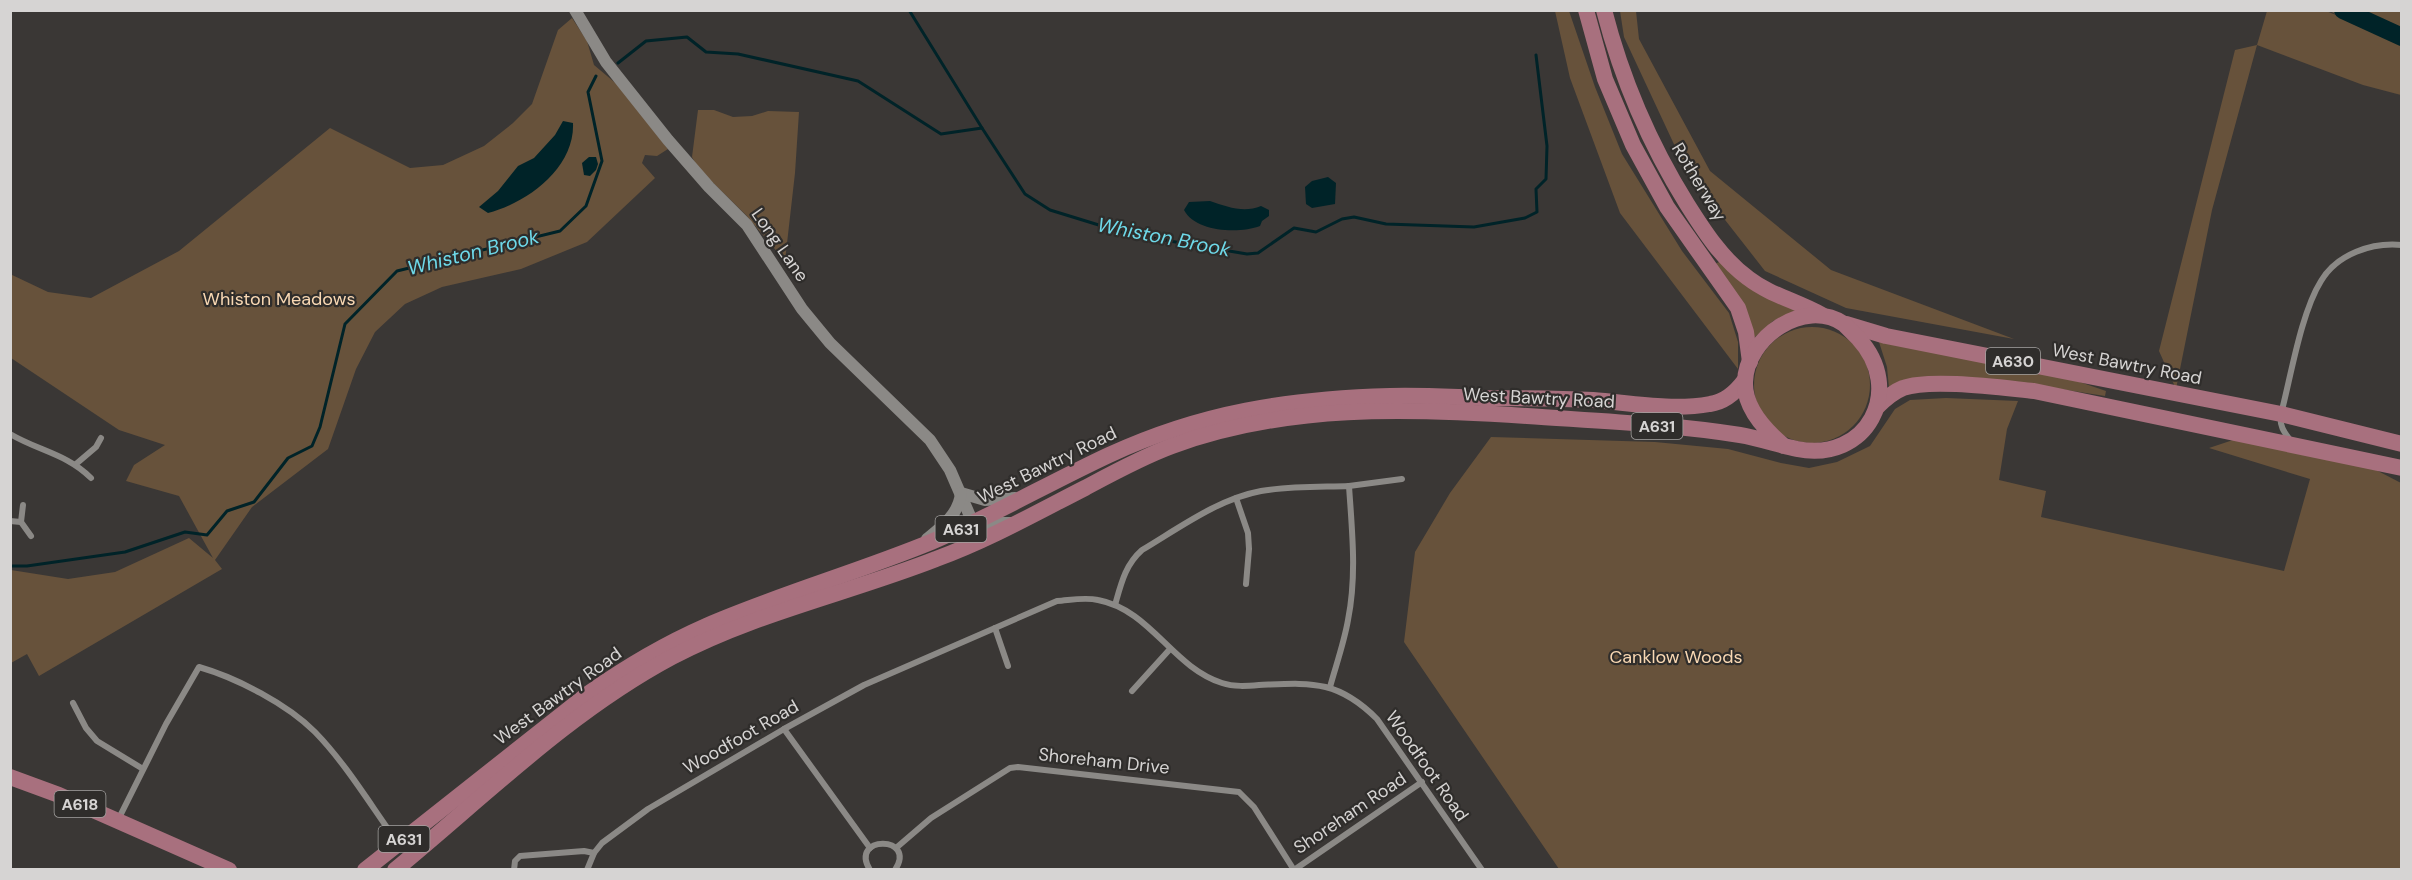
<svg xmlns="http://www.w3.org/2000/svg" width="2412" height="880" viewBox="0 0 2412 880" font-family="'DM Sans',sans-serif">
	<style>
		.green { fill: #67523b }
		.water { fill: #002328 }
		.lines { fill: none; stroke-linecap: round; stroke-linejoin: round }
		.stream { stroke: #002328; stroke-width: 3 }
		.river { stroke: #002328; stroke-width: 18 }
		.street { stroke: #8b8986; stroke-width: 6 }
		.secondary { stroke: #8b8986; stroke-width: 12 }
		.primary { stroke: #a8707e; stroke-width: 16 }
		.labels { text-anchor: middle; stroke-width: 4.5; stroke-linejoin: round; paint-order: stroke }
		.shield { fill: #2f2d2b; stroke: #a4a2a1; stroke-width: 1.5 }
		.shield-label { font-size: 16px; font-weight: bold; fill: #d6d4d3 }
		.street-label { font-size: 18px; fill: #d6d4d3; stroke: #2f2d2b }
		.park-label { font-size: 18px; fill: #f9d8b3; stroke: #2f2d2b }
		.water-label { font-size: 20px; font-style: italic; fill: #6ed9e9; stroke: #2f2d2b }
	</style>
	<rect width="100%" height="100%" fill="#3a3735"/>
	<g class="green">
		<path d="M1555 11H1569L1595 87 1622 154 1682 251 1729 313 1738 342V369L1620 213 1570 78Z"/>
		<path d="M1620 11H1636L1639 39 1710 171 1831 270 2014 339 1846 308 1765 271 1686 170 1624 37Z"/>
		<path d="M2267 11H2326L2341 17 2330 11H2401V95L2363 85 2257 45 2212 210 2176 389 2159 351 2235 50 2257 45Z"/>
		<path d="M572 18 587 41 594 65 619 86 668 149 657 156 645 155 642 163 655 178 587 242 521 269 442 287 405 304 375 332 356 369 328 449 252 507 215 560 222 569 39 676 27 654 11 663V570L68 579 115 572 189 538 213 558 179 496 126 481 134 465 165 445 119 430 11 358 10 274 48 292 91 298 179 251 330 128 410 168 443 165 484 146 513 123 532 104 558 30Z"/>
		<path d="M698 110H714L733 117 752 116 768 111 799 112 795 173 785 261 746 215 698 168 692 157Z"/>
		<path d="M1719 262 1798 310 1773 321 1754 338 1715 264Z"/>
		<circle cx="1812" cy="385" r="58"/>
		<path d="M1879 342 2068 378 2106 391 2105 396 2041 386 1889 388 1887 367Z"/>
		<path d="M1946 398 2018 401 2007 429 1999 480 2046 491 2041 517 2284 571 2310 479 2209 448 2236 439 2376 470 2401 483V869H1559L1404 642 1415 552 1450 493 1491 437 1655 442 1728 449 1781 463 1809 468 1837 462 1870 446 1895 409 1910 400Z"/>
	</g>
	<g class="water">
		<path d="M563 121 573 123C575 168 527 203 488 213L479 207 498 191 518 166 534 158 555 135Z"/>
		<path d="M589 157H596L598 164 596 170 590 176 584 175 582 163Z"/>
		<path d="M1328 177 1336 183 1335 204 1312 208 1306 204 1305 187 1312 181Z"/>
		<path d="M1210 201C1227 207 1244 213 1261 206L1269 210V216L1262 221 1260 226C1239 234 1195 232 1184 210L1189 202Z"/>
	</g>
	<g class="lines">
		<g class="stream">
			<path d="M909 10 982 128"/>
			<path d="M618 63 646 41 687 37 706 52 738 54 858 81 941 134 982 128 1025 194 1050 210 1128 234 1247 254 1258 253 1294 228 1316 232 1342 219 1354 217 1386 224 1474 227 1525 218 1537 212 1536 189 1546 179 1547 146 1536 55"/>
			<path d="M10 566H27L125 552 185 532 207 535 227 511 254 502 288 458 312 446 320 427 345 324 397 271 560 231 586 206 602 161 588 92 596 76"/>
		</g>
		<path class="river" d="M2343 10 2402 37"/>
		<g class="street">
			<path d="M10 434C39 451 67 454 91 478"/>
			<path d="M2291 441C2284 432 2279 426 2281 414 2291 376 2301 313 2321 281 2337 254 2372 242 2402 245"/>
			<path d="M76 464 96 447 101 438"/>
			<path d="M1349 486 1402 479"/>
			<path d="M1236 498 1248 533 1249 549 1246 584"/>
			<path d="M23 505 21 522 31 536"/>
			<path d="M10 521 21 522"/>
			<path d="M1115 605C1121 584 1125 565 1142 550 1179 528 1218 499 1261 491 1290 486 1320 487 1349 486 1352 531 1357 575 1348 620 1344 643 1336 665 1330 687"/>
			<path d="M995 628 1008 666"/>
			<path d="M1132 691 1170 649"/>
			<path d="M73 703 86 728 97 741 143 769"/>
			<path d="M784 729 870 848"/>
			<path d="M118 820 166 724 199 667C237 678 287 704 315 732 347 765 371 806 398 843"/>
			<path d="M896 848 931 818 1010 768 1018 767 1239 792 1254 807 1294 870"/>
			<path d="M514 870 515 861 520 856 584 851 594 853"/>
			<path d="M587 870 594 853 602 843 648 809 784 729 864 685 1057 601C1071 600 1085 597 1098 600 1151 610 1172 667 1222 683 1234 687 1247 686 1259 685 1310 683 1337 679 1377 719L1482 870"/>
			<path d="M870 870C848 835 918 835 895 870"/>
			<path d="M1294 870 1422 782"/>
		</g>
		<g class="secondary">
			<path d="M575 10 606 62 668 140 709 187 747 225 802 309 830 343 930 440 950 470 973 523H1011"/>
			<path d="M961 493 985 500 1015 498"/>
			<path d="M927 539C942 527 959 514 961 493"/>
		</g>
		<g class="primary">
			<path d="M1586 10 1605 79 1633 145 1667 207 1738 308 1746 332 1750 362"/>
			<path d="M1604 10C1622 80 1649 143 1687 204 1704 231 1722 259 1748 278 1770 295 1797 301 1822 315"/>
			<path d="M1846 324 1886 336 2281 414 2402 444"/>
			<path d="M1877 407C1885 399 1893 392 1903 388 1931 378 2003 388 2034 391L2402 468"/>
			<path d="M10 777 59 795 229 870"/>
			<path d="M365 870 589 693C626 667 665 644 706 626 780 594 858 572 931 542 992 516 1049 483 1109 455 1202 412 1288 399 1390 396 1420 395 1451 397 1482 398 1519 398 1556 398 1593 400 1631 403 1672 411 1710 404 1725 402 1735 393 1744 381"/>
			<path d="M395 870C485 796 569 712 672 657 755 613 849 593 936 559 988 540 1036 513 1085 488 1113 473 1142 457 1172 446 1286 404 1408 408 1527 416 1598 421 1670 424 1740 435 1759 438 1778 445 1797 449 1867 463 1906 390 1858 338 1857 337 1845 325 1844 324 1804 297 1746 338 1745 382 1744 408 1766 431 1784 446"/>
		</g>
	</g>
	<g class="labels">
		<g class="shield">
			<rect x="1986" y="348" width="54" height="26" rx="4.5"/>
			<rect x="1631.5" y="413" width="51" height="26" rx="4.5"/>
			<rect x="935.5" y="516" width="51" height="26" rx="4.5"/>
			<rect x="54.5" y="791" width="51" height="26" rx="4.5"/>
			<rect x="378.5" y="826" width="51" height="26" rx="4.5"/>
		</g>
		<g class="shield-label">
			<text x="2013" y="367">A630</text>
			<text x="1657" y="432">A631</text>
			<text x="961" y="535">A631</text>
			<text x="80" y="810">A618</text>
			<text x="404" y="845">A631</text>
		</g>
		<g class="street-label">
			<text transform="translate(1699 182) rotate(59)" y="6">Rotherway</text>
			<text transform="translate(780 245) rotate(55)" y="6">Long Lane</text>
			<text transform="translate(2127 364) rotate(11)" y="6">West Bawtry Road</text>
			<text transform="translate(1539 398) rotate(3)" y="6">West Bawtry Road</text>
			<text transform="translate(1047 465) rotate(-26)" y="6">West Bawtry Road</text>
			<text transform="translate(558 696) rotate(-36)" y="6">West Bawtry Road</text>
			<text transform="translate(741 737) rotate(-30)" y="6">Woodfoot Road</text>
			<text transform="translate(1104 761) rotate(6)" y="6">Shoreham Drive</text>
			<text transform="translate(1427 766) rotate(55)" y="6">Woodfoot Road</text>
			<text transform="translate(1350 813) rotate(-34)" y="6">Shoreham Road</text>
		</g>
		<g class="park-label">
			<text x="279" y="305">Whiston Meadows</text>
			<text x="1676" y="663">Canklow Woods</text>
		</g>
		<g class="water-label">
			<text transform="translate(1164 237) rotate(11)" y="7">Whiston Brook</text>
			<text transform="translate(473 252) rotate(-14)" y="7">Whiston Brook</text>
		</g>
	</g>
	<rect width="2412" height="880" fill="none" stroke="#d6d4d3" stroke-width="24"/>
</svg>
